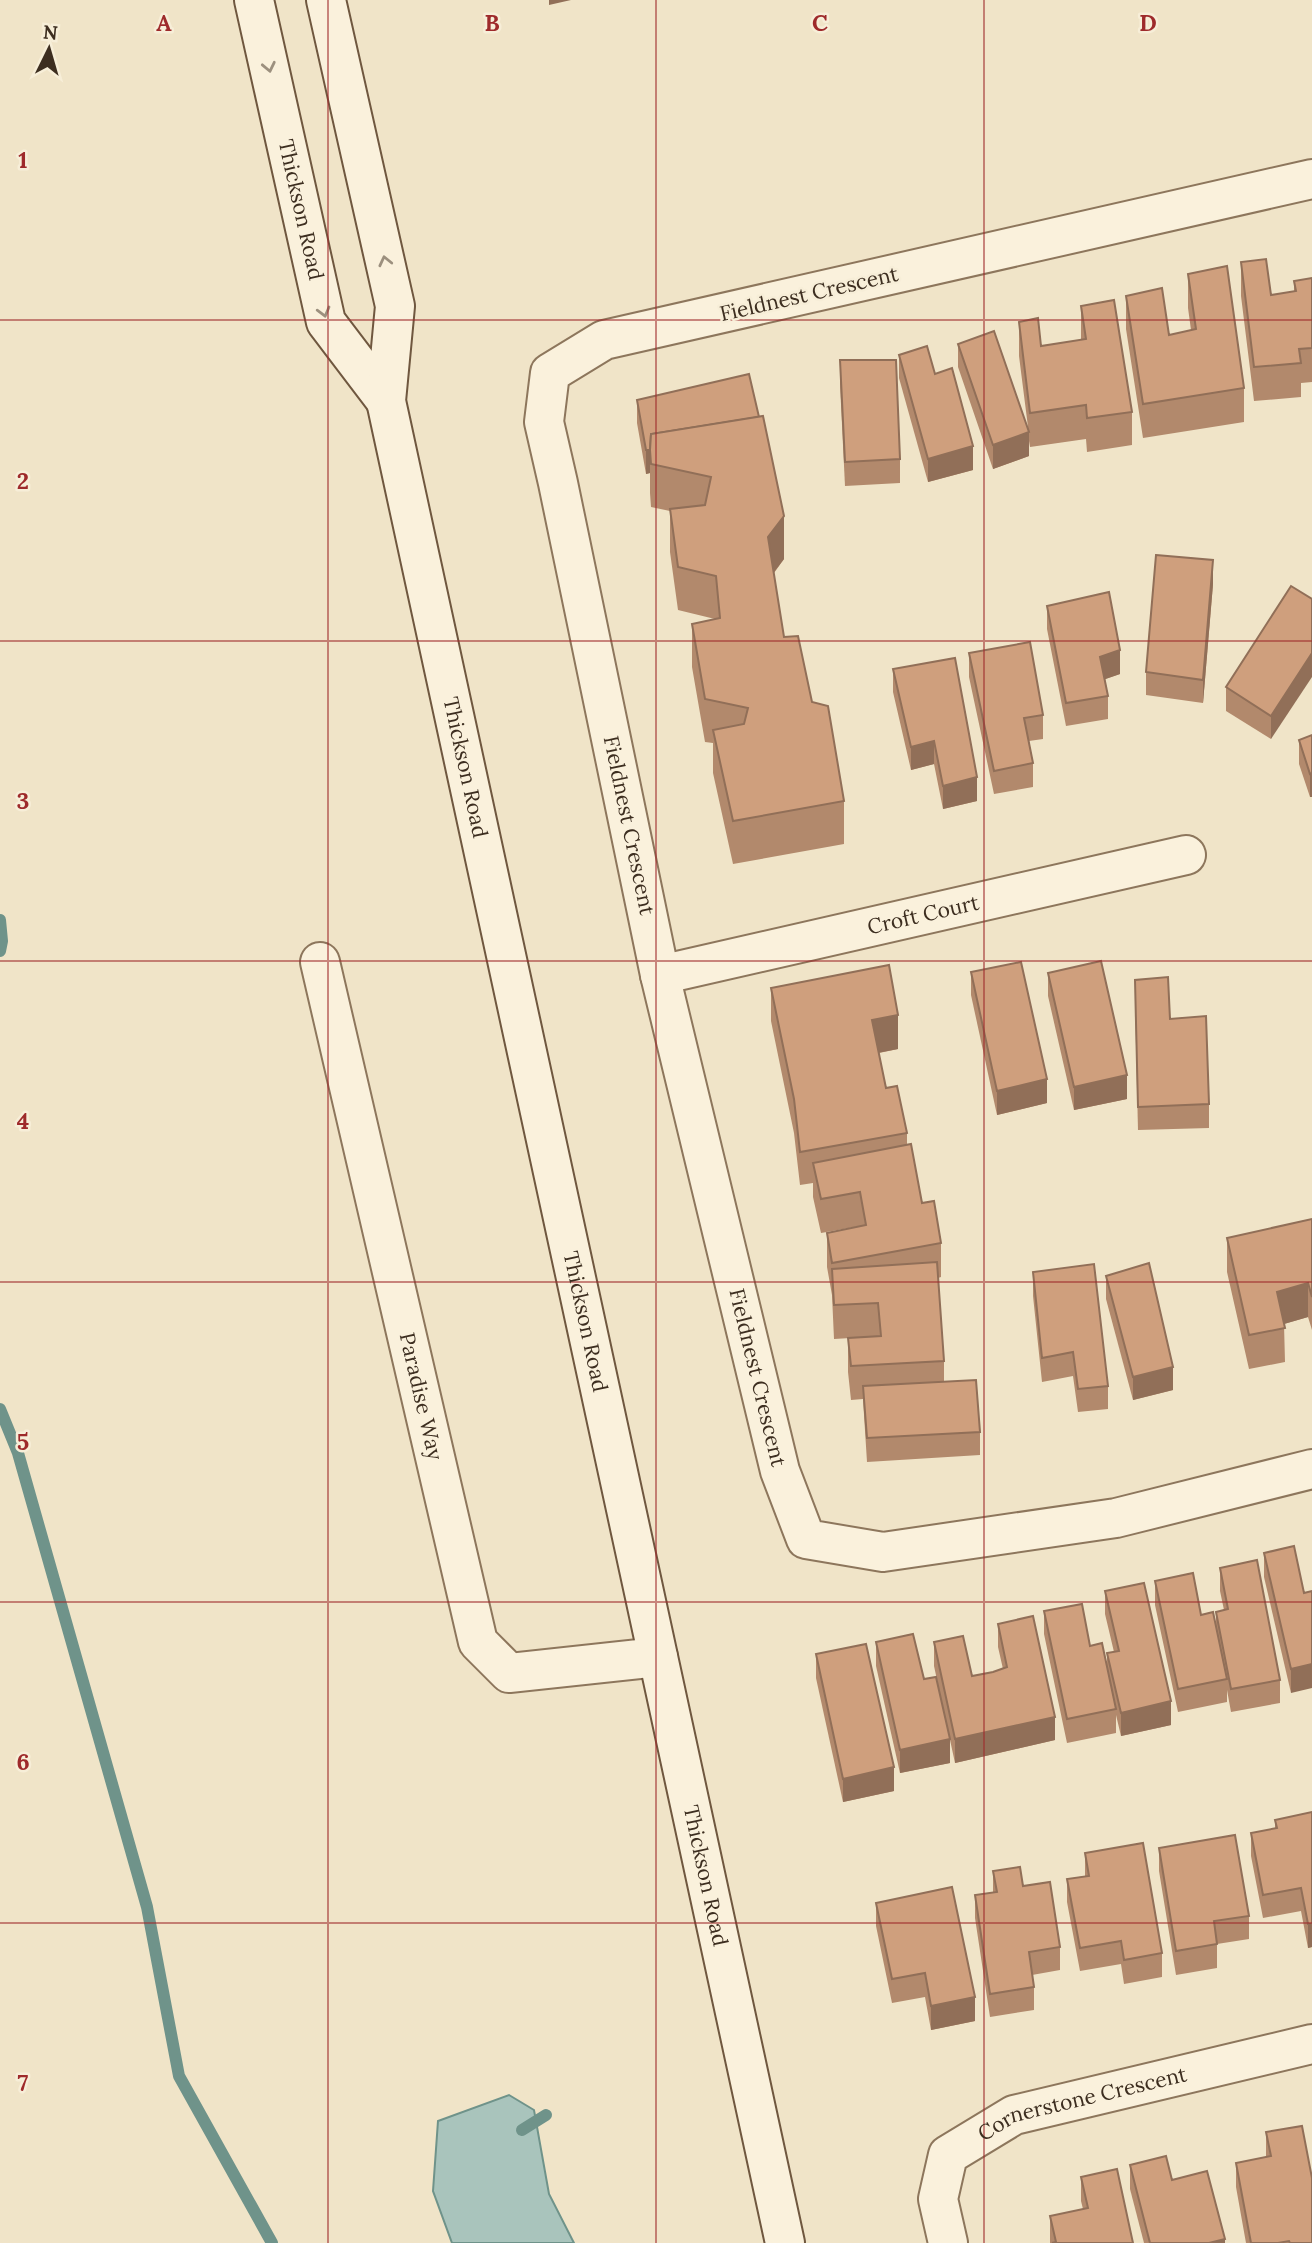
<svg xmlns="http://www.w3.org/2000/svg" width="1312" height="2243" viewBox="0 0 1312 2243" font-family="Lora,serif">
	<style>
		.water { fill: #a9c4bc; stroke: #6f938a; stroke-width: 2 }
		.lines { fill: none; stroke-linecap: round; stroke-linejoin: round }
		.stream { stroke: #6f938a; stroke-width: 12 }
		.street-casing { stroke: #8d765c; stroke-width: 42 }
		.secondary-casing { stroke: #6f573f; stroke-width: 42 }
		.street { stroke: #faf1dc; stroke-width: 38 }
		.secondary { stroke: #faf1dc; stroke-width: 38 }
		.wall { fill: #b2896c }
		.shaded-wall { fill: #916f58 }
		.building { fill: #cf9f7d; stroke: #916f58; stroke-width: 2 }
		.oneway { stroke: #9c907e }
		.grid { fill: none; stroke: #9e2a2b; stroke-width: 2; stroke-opacity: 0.55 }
		.labels { text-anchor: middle; stroke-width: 5; stroke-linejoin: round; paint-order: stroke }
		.street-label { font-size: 21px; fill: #3d2e20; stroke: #f7eed8 }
		.grid-label { font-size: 23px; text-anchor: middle; font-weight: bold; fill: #9e2a2b; stroke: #f7eed8; stroke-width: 5; stroke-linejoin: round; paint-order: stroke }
	</style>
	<rect width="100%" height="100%" fill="#f0e4c8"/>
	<path class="water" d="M509 2095 534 2110 549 2194 574 2243H452L433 2191 438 2121Z"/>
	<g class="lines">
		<g class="stream">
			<path d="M0 920 2 941 0 951"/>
			<path d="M0 1409 18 1453 147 1907 179 2076 272 2243"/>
			<path d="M522 2130 546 2115"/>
		</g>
		<defs>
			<g id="street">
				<path id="s1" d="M1312 179 604 340 550 373 544 422 558 483 660 975 780 1471 806 1539 883 1552 1116 1518 1312 1469"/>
				<path id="s2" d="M320 962 478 1642 509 1673 658 1657"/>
				<path id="s3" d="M660 975 1186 855"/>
				<path id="s4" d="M948 2243 938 2199 948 2155 1014 2115 1312 2044"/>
			</g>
			<g id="secondary">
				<path id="s5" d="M254 0 326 322 386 401"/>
				<path id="s6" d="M326 0 395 306 386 401 785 2243"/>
			</g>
		</defs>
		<use href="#street" class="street-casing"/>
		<use href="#secondary" class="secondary-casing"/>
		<use href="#street" class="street"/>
		<use href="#secondary" class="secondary"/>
	</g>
	<g class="wall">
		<path d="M1241 262 1271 295 1294 292V281L1312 278V382L1301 383V397L1254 401 1241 296Z"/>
		<path d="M1188 274 1244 388V422L1143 438 1126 329V296L1169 335 1191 330 1188 308Z"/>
		<path d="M1081 306 1132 412V445L1087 452 1086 439 1030 447 1029 441V456L993 469 958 367V344L1028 427 1019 356V322L1041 346 1081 340Z"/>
		<path d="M899 355 935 374 973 470 928 482 899 378Z"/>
		<path d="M840 360 900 459V483L845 486 840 384Z"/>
		<path d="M749 374 784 559 774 573 784 637 812 702 844 801V844L733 864 713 773V743L705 742 692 667V624L715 619 678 610 670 552V511L651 507 650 493V473L646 474 637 423V400Z"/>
		<path d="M1213 584 1203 703 1146 695V672Z"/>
		<path d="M1291 586 1271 739 1226 711V687Z"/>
		<path d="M1047 606 1120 674 1105 679 1108 696V719L1066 726 1047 629Z"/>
		<path d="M969 653 1043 715V739L1029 741 1033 763V787L994 794 969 677Z"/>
		<path d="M893 669 977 801 943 809 934 764 911 770 893 692Z"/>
		<path d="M1312 735 1310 797 1299 764V740Z"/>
		<path d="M971 972 1047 1103 997 1115 971 995Z"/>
		<path d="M1048 973 1127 1099 1074 1110 1048 996Z"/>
		<path d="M771 988 898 1049 879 1053 886 1088 907 1133V1145L922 1203 941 1243V1277L938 1278 944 1361V1382L980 1432V1455L867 1462 863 1399 851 1400 848 1372V1338L867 1337 834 1339 832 1295 827 1267V1233L860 1226 821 1233 813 1197V1183L800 1185 794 1133 771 1021Z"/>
		<path d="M1135 1004 1170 1019 1209 1104V1128L1138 1130Z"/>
		<path d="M1312 1219V1330L1308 1317 1284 1324 1285 1362 1249 1369 1227 1272V1238Z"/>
		<path d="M1033 1272 1108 1386V1409L1078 1412 1073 1376 1042 1382 1033 1296Z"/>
		<path d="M1106 1276 1173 1390 1133 1400 1106 1299Z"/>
		<path d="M1264 1553 1304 1593 1291 1693 1264 1577Z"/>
		<path d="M1220 1568 1280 1680V1703L1231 1712 1227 1690V1702L1178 1712 1155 1605V1581L1201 1615 1216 1627V1612L1224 1610 1220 1591Z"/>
		<path d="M1105 1591 1171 1725 1121 1736 1116 1715V1733L1067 1743 1044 1634V1611L1090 1646 1107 1666V1653L1114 1652 1105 1614Z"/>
		<path d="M998 1624 1055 1740 955 1763 934 1666V1642L972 1676 993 1672 1003 1669 998 1647Z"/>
		<path d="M876 1642 924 1679 950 1763 900 1773 876 1666Z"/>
		<path d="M816 1654 894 1791 843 1802 816 1678Z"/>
		<path d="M1312 1812V1947L1308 1948 1301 1911 1263 1918 1251 1856V1833L1275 1829V1820Z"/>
		<path d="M1159 1848 1249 1916V1939L1217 1944V1968L1176 1975 1159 1871Z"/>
		<path d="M1085 1853 1162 1953V1977L1124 1984 1121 1964 1080 1971 1067 1902V1879L1085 1876Z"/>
		<path d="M993 1871 1060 1947V1970L1032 1975 1034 1987V2010L990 2017 975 1918V1895L993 1892Z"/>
		<path d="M876 1903 975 2021 931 2030 925 1997 892 2003 876 1926Z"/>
		<path d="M1266 2132 1312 2243H1246L1236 2187V2163L1266 2157Z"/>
		<path d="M1130 2165 1172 2180 1225 2243H1144L1130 2189Z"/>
		<path d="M1081 2177 1133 2243H1050V2216L1083 2209 1081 2201Z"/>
	</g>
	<g class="shaded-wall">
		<path d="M549 0H571L549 5Z"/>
		<path d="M761 425 650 450V473L646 474V450Z"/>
		<path d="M1029 432V456L993 469V445Z"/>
		<path d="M973 446V470L928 482V459Z"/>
		<path d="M784 516V559L768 580V537Z"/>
		<path d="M1213 560V584L1203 703V680Z"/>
		<path d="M1120 650V674L1100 681V657Z"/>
		<path d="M1312 653V677L1271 739V716Z"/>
		<path d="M934 741V764L911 770V747Z"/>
		<path d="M1312 773V797H1310V774Z"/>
		<path d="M977 777V801L943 809V786Z"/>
		<path d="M898 1015V1049L872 1054V1020Z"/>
		<path d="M1127 1075V1099L1074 1110V1087Z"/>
		<path d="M1047 1079V1103L997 1115V1091Z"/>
		<path d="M1308 1283V1317L1277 1326V1292Z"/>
		<path d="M1173 1367V1390L1133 1400V1377Z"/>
		<path d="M1312 1664V1688L1291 1693V1669Z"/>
		<path d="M1171 1701V1725L1121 1736V1713Z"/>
		<path d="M1055 1717V1740L955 1763V1739Z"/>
		<path d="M950 1739V1763L900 1773V1750Z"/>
		<path d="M894 1767V1791L843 1802V1779Z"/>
		<path d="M1308 1924H1312V1947L1308 1948Z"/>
		<path d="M975 1997V2021L931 2030V2006Z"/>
		<path d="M1225 2239V2243H1209Z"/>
	</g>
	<g class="building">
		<path d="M1266 259 1271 295 1296 291 1294 281 1312 278V348L1299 349 1301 363 1254 367 1241 262Z"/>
		<path d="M1227 266 1244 388 1143 404 1126 296 1162 288 1169 335 1196 329 1188 274Z"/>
		<path d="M1114 300 1132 412 1087 418 1086 405 1030 413 1019 322 1038 318 1041 346 1086 339 1081 306Z"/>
		<path d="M994 331 1029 432 993 445 958 344Z"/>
		<path d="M927 346 935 374 952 368 973 446 928 459 899 355Z"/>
		<path d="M840 360H896L900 459 845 462Z"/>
		<path d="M749 374 759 417 651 434 650 450H646L637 400Z"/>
		<path d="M763 416 784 516 768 537 784 637 798 636 812 702 828 706 844 801 733 821 713 730 744 724 748 708 705 699 692 624 720 618 716 576 678 567 670 509 705 505 711 477 651 464 650 450 651 434Z"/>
		<path d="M1156 555 1213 560 1203 680 1146 672Z"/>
		<path d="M1291 586 1312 599V653L1271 716 1226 687Z"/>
		<path d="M1109 592 1120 650 1100 657 1108 696 1066 703 1047 606Z"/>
		<path d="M1030 642 1043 715 1024 718 1033 763 994 771 969 653Z"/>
		<path d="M955 658 977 777 943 786 934 741 911 747 893 669Z"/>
		<path d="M1312 735V773L1310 774 1299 740Z"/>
		<path d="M1101 961 1127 1075 1074 1087 1048 973Z"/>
		<path d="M1021 962 1047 1079 997 1091 971 972Z"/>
		<path d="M889 965 898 1015 872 1020 886 1088 897 1086 907 1133 800 1152 794 1099 771 988Z"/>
		<path d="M1168 977 1170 1019 1206 1016 1209 1104 1138 1107 1135 980Z"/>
		<path d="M911 1144 922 1203 934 1201 941 1243 832 1263 827 1233 866 1225 860 1192 821 1199 813 1163Z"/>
		<path d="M1312 1219V1297L1308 1283 1277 1292 1285 1328 1249 1335 1227 1238Z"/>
		<path d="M937 1262 944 1361 851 1366 848 1338 881 1336 878 1303 834 1305 832 1269Z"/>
		<path d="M1149 1263 1173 1367 1133 1377 1106 1276Z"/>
		<path d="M1094 1264 1108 1386 1078 1389 1073 1352 1042 1358 1033 1272Z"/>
		<path d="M976 1380 980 1432 867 1438 863 1386Z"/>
		<path d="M1294 1546 1304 1593 1312 1591V1664L1291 1669 1264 1553Z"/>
		<path d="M1257 1560 1280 1680 1231 1689 1216 1612 1228 1609 1220 1568Z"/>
		<path d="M1193 1573 1201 1615 1213 1612 1227 1679 1178 1689 1155 1581Z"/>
		<path d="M1144 1583 1171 1701 1121 1713 1107 1653 1119 1651 1105 1591Z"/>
		<path d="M1082 1604 1090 1646 1102 1643 1116 1709 1067 1719 1044 1611Z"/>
		<path d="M1033 1616 1055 1717 955 1739 934 1642 963 1636 972 1676 993 1672 1007 1667 998 1624Z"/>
		<path d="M913 1634 924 1679 936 1677 950 1739 900 1750 876 1642Z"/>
		<path d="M866 1644 894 1767 843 1779 816 1654Z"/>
		<path d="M1312 1812V1924H1308L1301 1888 1263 1895 1251 1833 1277 1828 1275 1820Z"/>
		<path d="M1235 1835 1249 1916 1214 1921 1217 1944 1176 1951 1159 1848Z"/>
		<path d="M1143 1843 1162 1953 1124 1960 1121 1941 1080 1948 1067 1879 1089 1876 1085 1853Z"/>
		<path d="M1020 1867 1023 1886 1050 1882 1060 1947 1029 1952 1034 1987 990 1994 975 1895 997 1892 993 1871Z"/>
		<path d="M952 1887 975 1997 931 2006 925 1973 892 1979 876 1903Z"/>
		<path d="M1302 2126 1312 2178V2243H1290L1289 2241 1278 2243H1251L1236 2163 1271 2156 1266 2132Z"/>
		<path d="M1166 2156 1172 2180 1207 2171 1225 2239 1209 2243H1150L1130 2165Z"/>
		<path d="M1117 2169 1133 2243H1052L1056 2242 1050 2216 1088 2208 1081 2177Z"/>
	</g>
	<defs><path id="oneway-chevron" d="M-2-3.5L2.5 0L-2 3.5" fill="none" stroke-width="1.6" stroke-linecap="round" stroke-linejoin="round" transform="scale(1.75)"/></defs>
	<g class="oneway">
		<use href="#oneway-chevron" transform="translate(269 67) rotate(78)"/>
		<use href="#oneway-chevron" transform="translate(385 261) rotate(-103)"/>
		<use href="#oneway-chevron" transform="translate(324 312) rotate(75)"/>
	</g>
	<path class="grid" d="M328 0V2243M656 0V2243M984 0V2243M0 320H1312M0 641H1312M0 961H1312M0 1282H1312M0 1602H1312M0 1923H1312"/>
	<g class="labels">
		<g class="street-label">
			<text dy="7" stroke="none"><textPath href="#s5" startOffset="215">Thickson Road</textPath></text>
			<text transform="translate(809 294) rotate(-13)" y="7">Fieldnest Crescent</text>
			<text dy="7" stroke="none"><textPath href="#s6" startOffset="784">Thickson Road</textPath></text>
			<text dy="7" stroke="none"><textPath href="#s1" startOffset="1251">Fieldnest Crescent</textPath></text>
			<text dy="7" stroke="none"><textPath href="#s3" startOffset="270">Croft Court</textPath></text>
			<text dy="7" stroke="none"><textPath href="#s6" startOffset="1351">Thickson Road</textPath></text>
			<text dy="7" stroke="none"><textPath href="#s1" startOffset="1818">Fieldnest Crescent</textPath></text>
			<text dy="7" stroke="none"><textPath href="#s2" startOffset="446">Paradise Way</textPath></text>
			<text dy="7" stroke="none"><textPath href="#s6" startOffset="1918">Thickson Road</textPath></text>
			<text dy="7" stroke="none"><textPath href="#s4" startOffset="236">Cornerstone Crescent</textPath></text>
		</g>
	</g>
	<g class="grid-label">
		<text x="164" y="31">A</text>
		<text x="492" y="31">B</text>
		<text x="820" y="31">C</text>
		<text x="1148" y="31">D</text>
		<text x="23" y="168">1</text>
		<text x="23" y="489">2</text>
		<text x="23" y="809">3</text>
		<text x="23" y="1129">4</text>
		<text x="23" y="1450">5</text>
		<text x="23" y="1770">6</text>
		<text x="23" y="2091">7</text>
	</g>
	<g transform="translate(49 49) rotate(5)" stroke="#f7eed8" stroke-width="5" paint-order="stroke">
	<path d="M0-5L12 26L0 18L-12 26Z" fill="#3d2e20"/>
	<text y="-10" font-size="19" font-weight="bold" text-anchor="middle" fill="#3d2e20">N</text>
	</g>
</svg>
